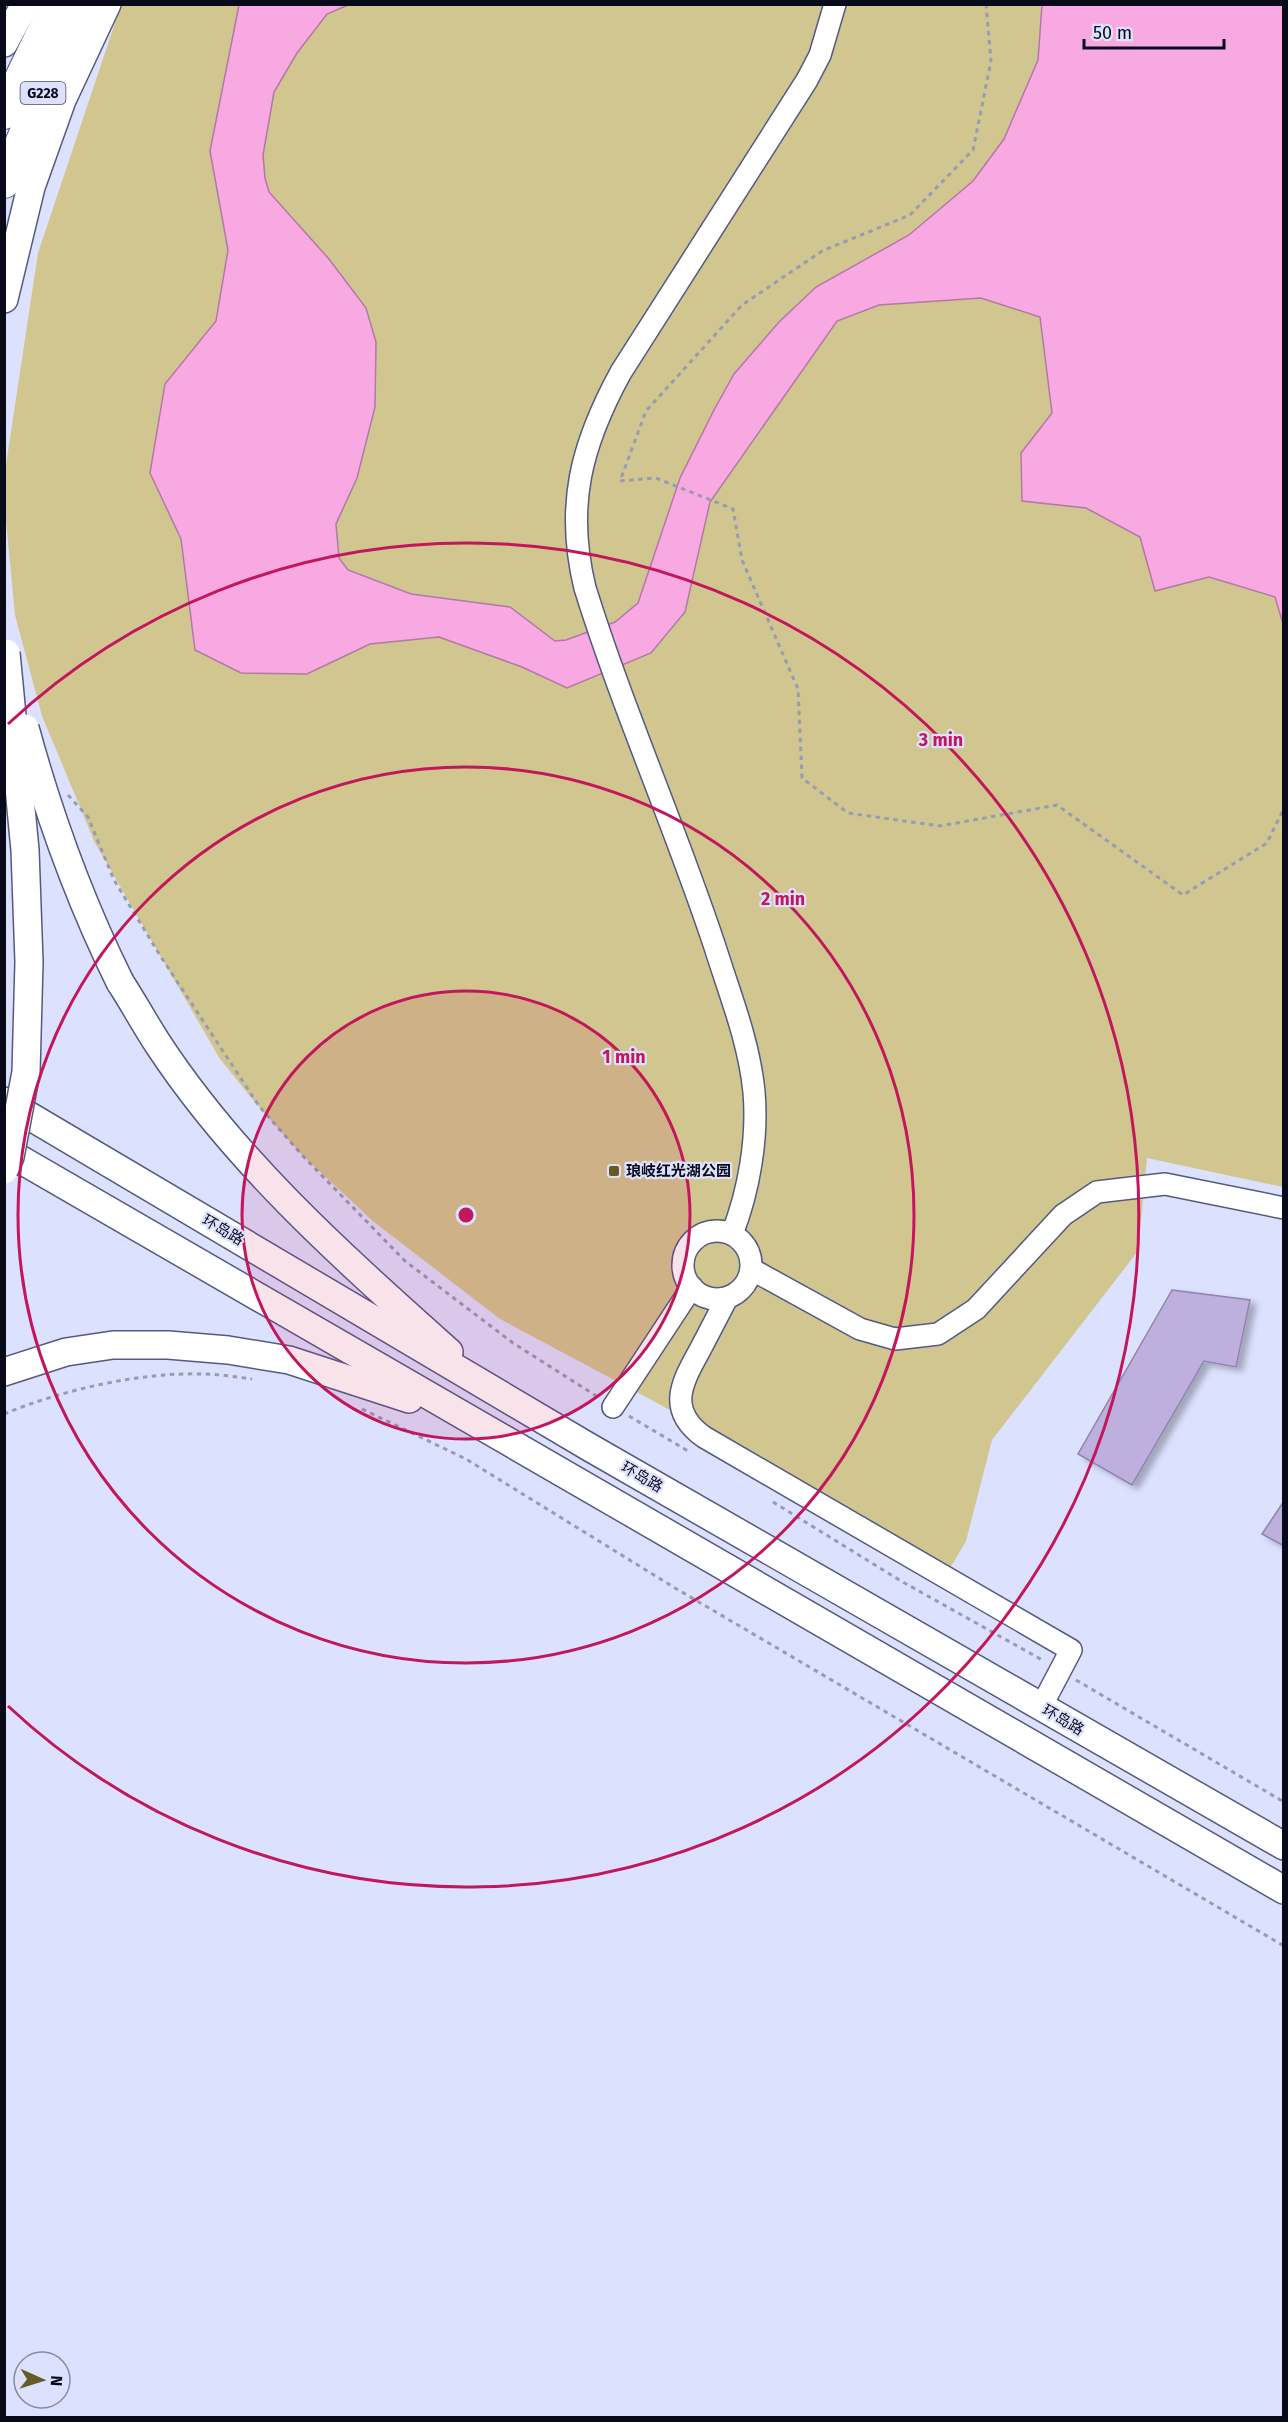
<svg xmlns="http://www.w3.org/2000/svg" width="1288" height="2422" viewBox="0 0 1288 2422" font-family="'Fira Sans','Noto Sans SC',sans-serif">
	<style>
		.green { fill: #d1c68f }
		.water { fill: #f9a9e2; stroke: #b179a6; stroke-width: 1.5 }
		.building { fill: #bdb0df; stroke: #9083af; stroke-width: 1.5; filter: url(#shadow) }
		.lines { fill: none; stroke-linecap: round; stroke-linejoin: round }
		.minor-casing { stroke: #545983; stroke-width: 24 }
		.major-casing { stroke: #545983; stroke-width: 30 }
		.highway-casing { stroke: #545983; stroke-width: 34 }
		.path { stroke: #979bb3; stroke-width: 3; stroke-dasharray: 4.5 4.5; stroke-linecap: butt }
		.minor { stroke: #fff; stroke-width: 21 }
		.major { stroke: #fff; stroke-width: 27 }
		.highway { stroke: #fff; stroke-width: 32 }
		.major-bridge-casing { stroke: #545983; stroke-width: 30; stroke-linecap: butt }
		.major-bridge { stroke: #fff; stroke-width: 27 }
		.ring { fill: none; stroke: #c2185b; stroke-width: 3 }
		.poi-dot { fill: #655b27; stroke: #dce1fe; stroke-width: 2 }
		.labels { text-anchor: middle; stroke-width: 4.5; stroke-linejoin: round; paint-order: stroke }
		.shield { fill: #dce1fe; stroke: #484a5e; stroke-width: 1.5 }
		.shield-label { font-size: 14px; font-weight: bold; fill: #080919 }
		.poi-label { font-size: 15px; font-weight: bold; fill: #080919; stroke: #dce1fe; text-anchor: start }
		.street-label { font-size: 15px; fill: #080919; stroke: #dce1fe }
		.centre { fill: #c2185b; stroke: #dce1fe; stroke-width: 3 }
		.ring-label { font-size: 18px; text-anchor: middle; font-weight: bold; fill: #c2185b; stroke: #dce1fe; stroke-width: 4.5; stroke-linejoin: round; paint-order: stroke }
	</style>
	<defs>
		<filter id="shadow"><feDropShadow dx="6" dy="4" stdDeviation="3" flood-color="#0004"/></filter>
	</defs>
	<rect width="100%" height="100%" fill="#dce1fe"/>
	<path class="green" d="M121 5H1283V1187L1147 1158 1138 1251 992 1440 966 1541 949 1570 659 1404 500 1319 374 1222 302 1155 258 1106 220 1059 95 843 42 716 15 615 5 510 4 478 38 253Z"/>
	<path class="water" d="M239 5H348L327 14 297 53 274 92 263 155 265 178 269 192 329 259 366 308 376 342 375 407 357 478 336 524 339 558 348 570 411 594 510 607 555 641 566 640 615 622 638 603 680 478 714 410 734 374 779 322 816 287 909 235 973 181 1004 139 1038 60 1042 5H1283V624L1275 597 1209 577 1155 591 1140 537 1086 508 1022 501 1021 453 1052 413 1040 317 981 298 879 305 837 321 710 502 685 612 651 653 567 688 522 667 439 637 370 644 307 674 241 673 195 650 181 539 150 473 165 384 216 321 228 250 210 151Z"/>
	<g class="building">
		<path d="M1172 1290 1250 1300 1236 1367 1204 1361 1132 1485 1078 1454Z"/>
		<path d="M1284 1501V1546L1262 1534Z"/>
	</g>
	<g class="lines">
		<defs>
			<g id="minor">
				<circle cx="717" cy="1265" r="34"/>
				<path d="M732 1234C749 1191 758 1138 754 1092 749 1041 730 995 715 947 675 826 623 710 585 588 565 506 581 445 621 372L807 80 820 55 835 4"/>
				<path d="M751 1269 860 1329 895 1339 938 1334 976 1309 1063 1215 1097 1192 1165 1184 1284 1208"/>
				<path d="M727 1298C718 1315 710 1331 701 1348 683 1381 665 1409 704 1437L1071 1650 1041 1707"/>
				<path d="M613 1407 692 1287"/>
			</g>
			<g id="major">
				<path d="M4 43 25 4"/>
				<path d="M4 299 31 187 62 100 107 4"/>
				<path d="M120 982C133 1002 145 1024 158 1044 236 1163 344 1258 449 1352"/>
				<path d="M4 1101 589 1447 1284 1846"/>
				<path d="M4 1150 1284 1890"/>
				<path d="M4 1372 66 1352 113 1345H168L228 1350 289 1360 409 1399"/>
			</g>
			<g id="highway">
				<path d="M4 113 57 4"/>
				<path d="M4 182 63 48 85 4"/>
			</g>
		</defs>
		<use href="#minor" class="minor-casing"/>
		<use href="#major" class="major-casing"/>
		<use href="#highway" class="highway-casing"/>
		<g class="path">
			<path d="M986 4 991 61 973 150 910 215 822 251 742 305 646 411 620 481 656 478 733 509 742 560 798 689 802 778 848 813 940 826 1057 805 1183 895 1267 843 1284 808"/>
			<path d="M68 795 88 817 114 880 161 957 259 1106 302 1155 405 1261 513 1343 598 1397"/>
			<path d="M362 1409 466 1459 675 1588 1284 1946"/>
			<path d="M4 1414C62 1390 140 1372 202 1374 219 1374 236 1377 252 1379"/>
			<path d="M629 1416 688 1451"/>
			<path d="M773 1502 901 1581 1044 1661"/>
			<path d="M1076 1680 1284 1802"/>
		</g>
		<use href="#minor" class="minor"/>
		<use href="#major" class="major"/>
		<use href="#highway" class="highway"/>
		<defs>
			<g id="major-bridge">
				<path d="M25 728C49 816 79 899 120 982"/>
				<path d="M4 1170 10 1157 26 1072 29 962 25 850 6 653"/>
			</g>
		</defs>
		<use href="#major-bridge" class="major-bridge-casing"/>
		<use href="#major-bridge" class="major-bridge"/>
	</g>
	<circle cx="466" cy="1215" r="224" fill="#c2185b" fill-opacity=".12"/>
	<g class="ring">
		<circle cx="466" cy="1215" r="224"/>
		<circle cx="466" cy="1215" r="448"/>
		<path d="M8 724A672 672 0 1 1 8 1706"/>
	</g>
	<rect class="poi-dot" x="608" y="1165" width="12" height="12" rx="3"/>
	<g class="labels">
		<rect class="shield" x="20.5" y="82" width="45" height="22" rx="4.5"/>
		<g class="shield-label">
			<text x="43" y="98">G228</text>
		</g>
		<g class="poi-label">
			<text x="626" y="1176">琅岐红光湖公园</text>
		</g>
		<g class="street-label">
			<text transform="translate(223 1230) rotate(30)" y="5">环岛路</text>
			<text transform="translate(642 1477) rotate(30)" y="5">环岛路</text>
			<text transform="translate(1063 1720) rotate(30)" y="5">环岛路</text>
		</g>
	</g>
	<circle cx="466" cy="1215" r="9" class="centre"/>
	<g class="ring-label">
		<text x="941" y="746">3 min</text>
		<text x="783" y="905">2 min</text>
		<text x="624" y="1063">1 min</text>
	</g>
	<rect width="1288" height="2422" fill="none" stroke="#080919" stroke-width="12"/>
	<g transform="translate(42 2380) rotate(93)"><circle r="28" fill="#dce1fe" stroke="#878ba2" stroke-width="1.5"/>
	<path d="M0-4.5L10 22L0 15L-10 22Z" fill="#655b27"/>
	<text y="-9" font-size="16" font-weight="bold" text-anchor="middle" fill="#080919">N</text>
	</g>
	<path d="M1084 39v9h140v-9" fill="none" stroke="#080919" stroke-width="3"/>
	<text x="1093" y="39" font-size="18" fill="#080919" stroke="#dce1fe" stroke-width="4.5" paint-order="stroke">50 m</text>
</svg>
